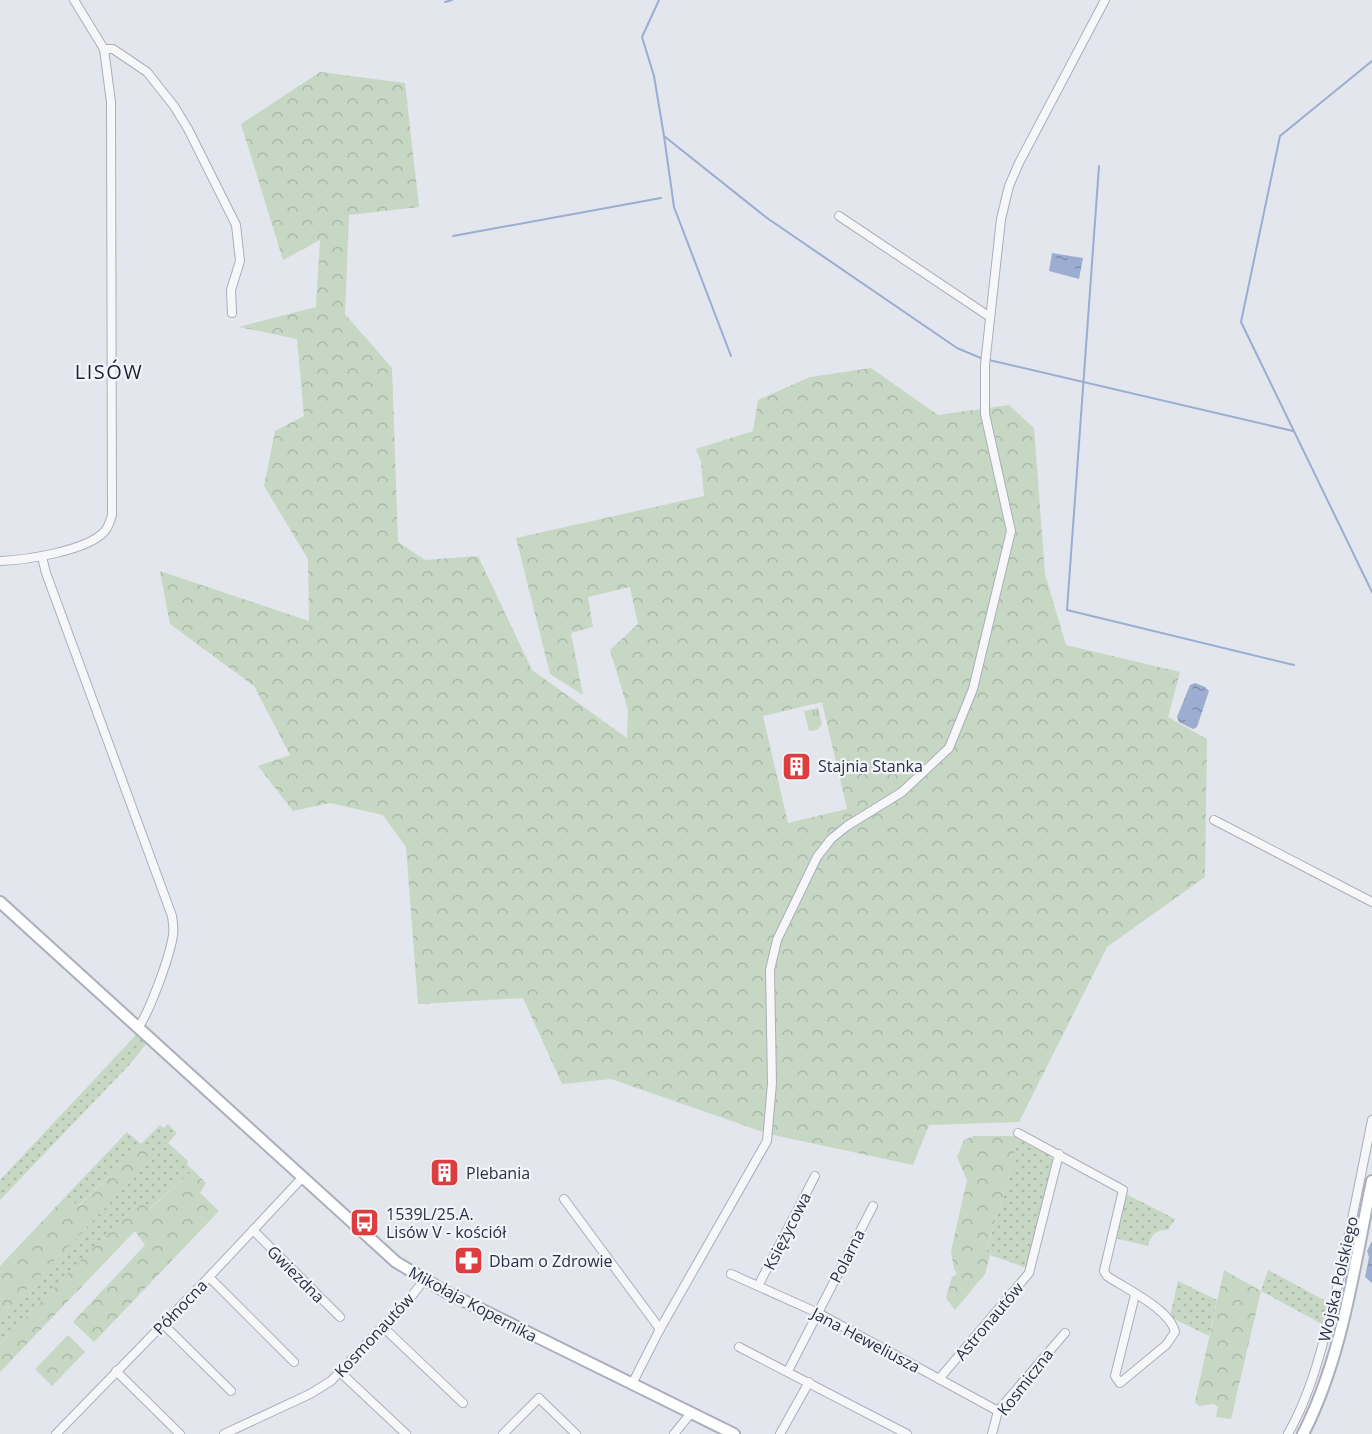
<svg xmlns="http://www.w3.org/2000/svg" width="1372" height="1434" viewBox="0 0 1372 1434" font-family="'Open Sans',sans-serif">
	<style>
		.grass { fill: url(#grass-dots) }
		.forest { fill: url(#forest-crowns); fill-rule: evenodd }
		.park { fill: url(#park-tufts) }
		.water { fill: url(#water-ripples) }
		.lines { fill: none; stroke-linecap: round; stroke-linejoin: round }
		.stream { stroke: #9badd0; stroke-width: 2 }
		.street-casing { stroke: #abafbb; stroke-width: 10 }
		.secondary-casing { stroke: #abafbb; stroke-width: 14 }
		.street { stroke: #f7f7fa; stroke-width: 8 }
		.secondary { stroke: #fff; stroke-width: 10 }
		.labels { text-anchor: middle; stroke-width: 4.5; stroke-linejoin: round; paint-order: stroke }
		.poi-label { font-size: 16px; fill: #293047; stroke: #f3f5f9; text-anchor: start }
		.street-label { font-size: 16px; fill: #293047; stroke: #f3f5f9 }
		.quarter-label { font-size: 20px; letter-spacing: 1.5px; fill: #1b2138; stroke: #f3f5f9 }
	</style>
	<defs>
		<pattern id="grass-dots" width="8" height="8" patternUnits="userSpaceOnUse" patternTransform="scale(1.5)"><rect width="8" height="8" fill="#c6d7c3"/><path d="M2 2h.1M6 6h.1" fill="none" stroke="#aab9a9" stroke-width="1.8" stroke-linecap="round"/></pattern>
		<pattern id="forest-crowns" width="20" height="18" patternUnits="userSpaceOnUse" patternTransform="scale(1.5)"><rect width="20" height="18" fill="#c6d7c3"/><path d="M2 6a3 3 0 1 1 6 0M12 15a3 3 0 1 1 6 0" fill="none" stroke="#aab9a9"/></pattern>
		<pattern id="park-tufts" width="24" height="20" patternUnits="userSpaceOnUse" patternTransform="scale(1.5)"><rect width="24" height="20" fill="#c6d7c3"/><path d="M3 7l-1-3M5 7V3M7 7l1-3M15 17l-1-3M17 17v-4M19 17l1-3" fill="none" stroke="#aab9a9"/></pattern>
		<pattern id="water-ripples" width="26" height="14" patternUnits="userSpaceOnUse" patternTransform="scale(1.5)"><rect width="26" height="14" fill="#9badd0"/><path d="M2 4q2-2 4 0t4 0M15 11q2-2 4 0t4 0" fill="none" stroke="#7e8dab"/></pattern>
	</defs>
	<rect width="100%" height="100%" fill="#e3e6ed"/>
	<g class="grass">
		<path d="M137 1034 147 1043 130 1064 0 1200V1180Z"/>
		<path d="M168 1124 177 1133 168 1143 188 1161 187 1165 193 1170 149 1209 140 1200 0 1344V1317L155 1156 141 1145 78 1206 66 1196 127 1132 141 1144 160 1125 164 1128Z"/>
		<path d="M1018 1139 1047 1153 1054 1161 1027 1268 990 1255 986 1251 1013 1164 1015 1145Z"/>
		<path d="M1128 1195 1175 1219 1168 1230C1157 1229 1150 1235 1148 1246L1115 1238 1123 1199Z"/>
		<path d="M1268 1270 1324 1300 1327 1307 1322 1324 1261 1291Z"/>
		<path d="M1178 1281 1217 1300 1209 1336 1170 1317Z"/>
	</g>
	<g class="forest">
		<path d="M320 72 405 83 419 207 349 215 345 314 392 368 398 542 425 560 478 556 532 670 627 738 628 710 610 650 638 624 630 587 588 597 593 627 571 633 583 695 550 674 516 538 704 496 701 462 696 449 753 431 758 400 810 377 871 368 938 415 1009 405 1034 428 1045 574 1066 645 1180 672 1168 717 1207 739 1205 877 1107 947 1019 1122 929 1125 913 1165 769 1134 611 1079 562 1084 523 998 418 1004 406 847 383 815 330 803 293 811 258 766 290 755 254 686 170 624 160 571 309 621 308 559 264 486 275 431 304 416 297 339 239 327 316 307 320 240 283 260 241 124ZM822 702 847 809 788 823 763 716Z"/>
		<path d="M974 1136H1013L1018 1139 1015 1145 1013 1164 986 1250 990 1255 985 1274 955 1310 946 1298 952 1277 957 1274 954 1269 951 1251 967 1180 957 1157 964 1140Z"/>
		<path d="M141 1144 155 1156 0 1317V1266L66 1196 79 1206Z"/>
		<path d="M193 1170 206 1183 200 1193 219 1211 94 1342 73 1322 145 1245 135 1231 0 1372V1344L140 1199 150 1209Z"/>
		<path d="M1224 1270 1261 1291 1231 1419 1216 1417 1218 1407 1213 1404 1199 1406 1195 1402Z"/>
		<path d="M68 1335 85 1352 52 1386 35 1369Z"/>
	</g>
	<path class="park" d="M818 708 822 724 817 730 809 731 804 711Z"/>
	<g class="water">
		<path d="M1052 253 1083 258 1079 279 1049 271Z"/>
		<path d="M1195 683 1205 687 1209 691 1197 727 1193 729 1179 722 1177 717 1190 685Z"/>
		<path d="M1372 1241V1283L1365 1277 1369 1257 1367 1251Z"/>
	</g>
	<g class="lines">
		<g class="stream">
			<path d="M659 0 642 37 654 76 664 136 767 218 957 348 983 359"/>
			<path d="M445 2 452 0"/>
			<path d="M1372 61 1280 136 1241 322 1372 592"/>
			<path d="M664 136 674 207 731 356"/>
			<path d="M1099 166 1067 610 1294 665"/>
			<path d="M453 236 661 198"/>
			<path d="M989 360 1293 431"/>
		</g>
		<defs>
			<g id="street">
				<path d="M104 49H113L147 72 174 106 188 129 236 225 240 261 231 290 232 313"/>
				<path d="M839 216 990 317"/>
				<path d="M42 557 46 573 172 916C173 922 174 928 173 935 170 956 150 1011 138 1028"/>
				<path d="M0 561C26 560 86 551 104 532 109 527 110 521 112 515L111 102 104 49 74 0"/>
				<path d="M1214 820 1372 902"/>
				<path d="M1018 1133 1123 1190 1104 1271 1107 1276C1126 1289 1170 1309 1175 1332L1166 1345 1120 1383 1115 1376 1135 1295"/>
				<path d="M564 1199 660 1329"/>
				<path d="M253 1230 340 1317"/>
				<path d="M731 1274 818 1313 998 1411"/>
				<path d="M209 1277 294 1362"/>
				<path d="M758 1286 815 1176"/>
				<path d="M163 1324 231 1391"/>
				<path d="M383 1327 463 1403"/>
				<path d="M739 1347 907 1434"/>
				<path d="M116 1371 180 1434"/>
				<path d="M788 1371 873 1206"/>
				<path d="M340 1372 406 1434"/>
				<path d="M939 1379 1029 1273 1059 1154"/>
				<path d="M632 1384 660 1329 767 1141 772 1083 770 970 777 940 817 857 831 839 847 826 902 792 949 748 973 689 1011 531 985 414V365L1001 219 1009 186 1019 163 1105 0"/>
				<path d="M56 1434 209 1277 302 1178"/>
				<path d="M224 1434 310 1394 331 1381 411 1297 424 1280"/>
				<path d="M503 1434 539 1398 576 1434"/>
				<path d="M674 1434 691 1413"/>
				<path d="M780 1434 809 1382"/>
				<path d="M992 1434 998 1411 1065 1333"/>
				<path d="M1288 1434C1310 1395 1320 1355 1331 1313 1347 1249 1359 1184 1372 1120"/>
			</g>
			<g id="secondary">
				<path d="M0 902 396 1262 446 1292 734 1434"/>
				<path d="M1303 1434C1343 1356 1354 1266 1372 1181"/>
			</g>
		</defs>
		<use href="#street" class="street-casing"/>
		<use href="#secondary" class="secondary-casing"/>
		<use href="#street" class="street"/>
		<use href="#secondary" class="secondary"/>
	</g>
	<defs>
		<symbol id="building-square" viewBox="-11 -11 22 22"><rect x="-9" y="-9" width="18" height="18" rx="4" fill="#dd3d3f" stroke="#f3f5f9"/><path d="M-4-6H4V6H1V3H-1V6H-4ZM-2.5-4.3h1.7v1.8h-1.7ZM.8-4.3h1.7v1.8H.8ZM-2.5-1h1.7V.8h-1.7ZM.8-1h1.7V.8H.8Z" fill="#fff"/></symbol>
		<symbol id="bus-square" viewBox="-11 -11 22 22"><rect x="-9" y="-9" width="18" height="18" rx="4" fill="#dd3d3f" stroke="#f3f5f9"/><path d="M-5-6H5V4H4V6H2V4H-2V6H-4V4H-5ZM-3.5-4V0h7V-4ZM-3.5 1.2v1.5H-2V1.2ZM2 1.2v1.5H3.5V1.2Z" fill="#fff"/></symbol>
		<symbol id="pharmacy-square" viewBox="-11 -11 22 22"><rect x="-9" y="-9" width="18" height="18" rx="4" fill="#dd3d3f" stroke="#f3f5f9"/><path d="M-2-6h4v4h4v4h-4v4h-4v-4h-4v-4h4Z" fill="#fff"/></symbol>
	</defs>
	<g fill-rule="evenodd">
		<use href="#building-square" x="780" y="750" width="33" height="33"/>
		<use href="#building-square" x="428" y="1156" width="33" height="33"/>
		<use href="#bus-square" x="348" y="1206" width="33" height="33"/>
		<use href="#pharmacy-square" x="452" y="1244" width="33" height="33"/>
	</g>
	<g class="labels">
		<g class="poi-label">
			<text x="818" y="772">Stajnia Stanka</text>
			<text x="466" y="1179">Plebania</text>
			<text x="386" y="1220">1539L/25.A.<tspan x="386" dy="18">Lisów V - kościół</tspan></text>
			<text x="489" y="1267">Dbam o Zdrowie</text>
		</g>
		<g class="street-label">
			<text transform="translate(787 1231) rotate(-63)" y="6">Księżycowa</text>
			<text transform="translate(847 1256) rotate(-63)" y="6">Polarna</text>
			<text transform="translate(296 1274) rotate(45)" y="6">Gwiezdna</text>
			<text transform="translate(1338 1279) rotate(-77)" y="6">Wojska Polskiego</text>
			<text transform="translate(473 1304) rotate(28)" y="6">Mikołaja Kopernika</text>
			<text transform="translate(180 1307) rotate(-46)" y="6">Północna</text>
			<text transform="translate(989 1321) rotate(-50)" y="6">Astronautów</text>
			<text transform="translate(374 1335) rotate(-47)" y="6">Kosmonautów</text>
			<text transform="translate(866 1340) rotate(28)" y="6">Jana Heweliusza</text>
			<text transform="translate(1025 1382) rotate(-52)" y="6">Kosmiczna</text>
		</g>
		<g class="quarter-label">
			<text x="109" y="379">LISÓW</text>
		</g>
	</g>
</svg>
